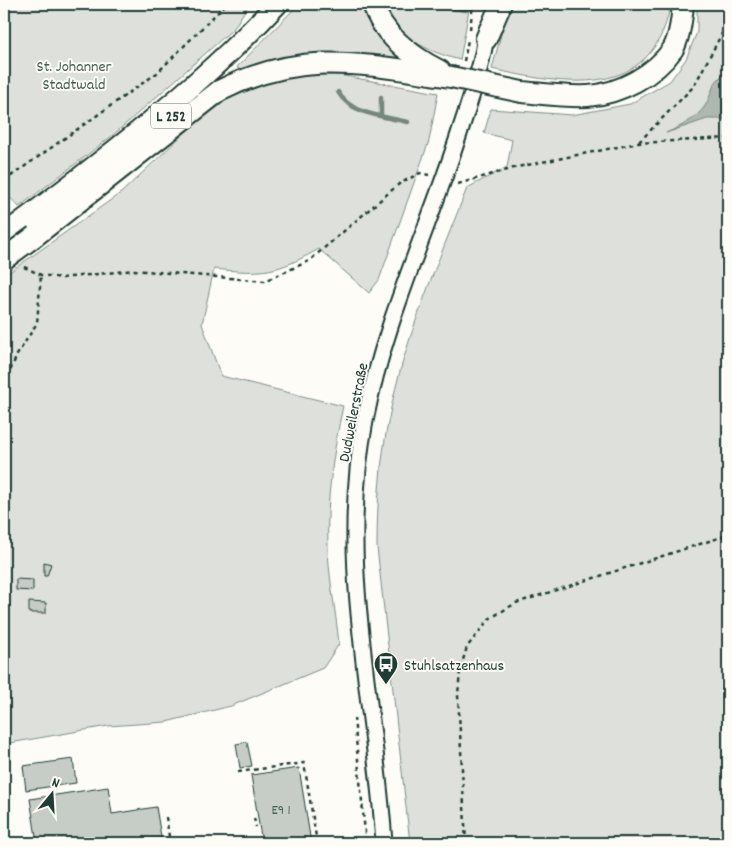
<svg xmlns="http://www.w3.org/2000/svg" width="732" height="847" viewBox="0 0 732 847" font-family="Dekko,sans-serif">
	<style>
		.green { fill: #dde0db; stroke: #7e8e88 }
		.water { fill: #aeb8b1; stroke: #75877f }
		.lines { fill: none; stroke-linecap: round; stroke-linejoin: round }
		.stream { stroke: #75877f; stroke-width: 4.5 }
		.building { fill: #c6cdc7; stroke: #1f3d34 }
		.tertiary-casing { stroke: #1f3d34; stroke-width: 19 }
		.trunk-casing { stroke: #1f3d34; stroke-width: 24 }
		.path { stroke: #1f3d34; stroke-width: 2.5; stroke-dasharray: 4 4; stroke-linecap: butt }
		.tertiary { stroke: #fdfcf7; stroke-width: 15 }
		.trunk { stroke: #fdfcf7; stroke-width: 20 }
		.trunk-bridge-casing { stroke: #1f3d34; stroke-width: 24; stroke-linecap: butt }
		.trunk-bridge { stroke: #fdfcf7; stroke-width: 20 }
		.labels { text-anchor: middle; stroke-width: 4; stroke-linejoin: round; paint-order: stroke }
		.number-label { font-size: 14px; fill: #496159 }
		.shield { fill: #fdfcf7; stroke: #62766e; stroke-width: 1 }
		.shield-label { font-size: 15px; font-weight: bold; fill: #1f3d34 }
		.park-label { font-size: 16px; fill: #455e55; stroke: #fdfcf7 }
		.street-label { font-size: 16px; fill: #1f3d34; stroke: #fdfcf7 }
		.poi-label { font-size: 16px; fill: #1f3d34; stroke: #fdfcf7; text-anchor: start }
	</style>
	<rect width="100%" height="100%" fill="#fdfcf7"/>
	<filter id="ink" filterUnits="userSpaceOnUse"><feTurbulence type="fractalNoise" baseFrequency=".02" numOctaves="2"/><feDisplacementMap in="SourceGraphic" scale="10" xChannelSelector="R" yChannelSelector="G"/><feConvolveMatrix kernelMatrix="1 2 1 2 8 2 1 2 1" color-interpolation-filters="sRGB"/></filter>
	<g filter="url(#ink)">
		<g class="green">
			<path d="M4 4H249L234 28 179 77 112 136 19 207 4 191Z"/>
			<path d="M299 4H366L411 63C378 59 344 52 311 54 286 55 262 63 239 70L237 67Z"/>
			<path d="M382 4H470L460 60C428 52 395 36 382 4Z"/>
			<path d="M509 4H670V7C652 101 563 85 492 69Z"/>
			<path d="M697 4H728V843H410L377 547C377 504 380 461 389 418 404 339 438 263 467 188L507 167 512 140 484 133 491 109 572 115 630 104 670 81 686 59 697 32Z"/>
			<path d="M292 75H339L438 93 429 141 379 280 369 293 319 249C276 273 263 274 214 269L202 324 221 376 343 406C333 453 326 500 328 548 329 580 336 612 339 644L323 668 231 706 166 722 108 726 4 744V276L122 192 211 108 235 92Z"/>
		</g>
		<path class="water" d="M728 71V119H707L666 133C680 127 696 119 705 106 714 90 710 83 728 71Z"/>
		<g class="lines">
			<g class="stream">
				<path d="M453 8 466 10"/>
				<path d="M338 92C351 115 384 116 408 122"/>
				<path d="M381 115V97"/>
			</g>
		</g>
		<g class="building">
			<path d="M44 562 51 564 47 576H44Z"/>
			<path d="M16 579 33 580V591L16 590Z"/>
			<path d="M29 602 46 603V613H29Z"/>
			<path d="M247 742 252 766 240 768 236 744Z"/>
			<path d="M73 759 76 783 26 790 23 766Z"/>
			<path d="M299 768 311 843H262L251 775Z"/>
			<path d="M108 787 112 814 156 807 162 843H37L30 799Z"/>
		</g>
		<g class="lines">
			<defs>
				<path id="tertiary" d="M384 843C375 700 337 566 365 421 384 322 428 230 459 134 470 100 483 64 487 29"/>
				<g id="trunk">
					<path d="M373 4C382 35 413 57 440 71"/>
					<path d="M486 39 501 4"/>
					<path d="M522 92C544 94 566 97 588 96 619 94 655 75 673 49 680 37 682 17 683 4"/>
					<path d="M4 235C97 166 198 89 277 4"/>
					<path d="M35 236 219 91C302 49 363 64 451 77"/>
				</g>
			</defs>
			<use href="#tertiary" class="tertiary-casing"/>
			<use href="#trunk" class="trunk-casing"/>
			<g class="path">
				<path d="M470 29 473 4"/>
				<path d="M464 61 468 40"/>
				<path d="M639 142 694 86 728 22"/>
				<path d="M4 181 157 73 226 4"/>
				<path d="M458 184 517 167 638 143 728 138"/>
				<path d="M24 267 41 275 62 278 134 270 265 281 309 261 399 184 420 173 429 175"/>
				<path d="M4 385 17 355 37 323 41 275"/>
				<path d="M354 718 366 843"/>
				<path d="M238 772 304 763 317 843"/>
				<path d="M166 817 170 843"/>
				<path d="M254 818 256 827"/>
				<path d="M466 843 458 695 460 670 467 647 489 619 516 603 728 535"/>
			</g>
			<use href="#tertiary" class="tertiary"/>
			<use href="#trunk" class="trunk"/>
			<defs>
				<g id="trunk-bridge">
					<path d="M451 77 522 92"/>
					<path d="M4 259 35 236"/>
				</g>
			</defs>
			<use href="#trunk-bridge" class="trunk-bridge-casing"/>
			<use href="#trunk-bridge" class="trunk-bridge"/>
		</g>
	</g>
	<defs>
		<symbol id="bus-pin" viewBox="-11 -11 22 30"><path d="M0 17L-7.5 6A9.5 9.5 0 1 1 7.5 6Z" fill="#1f3d34" stroke="#fdfcf7"/><path d="M-5-6H5V4H4V6H2V4H-2V6H-4V4H-5ZM-3.5-4V0h7V-4ZM-3.5 1.2v1.5H-2V1.2ZM2 1.2v1.5H3.5V1.2Z" fill="#fff"/></symbol>
	</defs>
	<g fill-rule="evenodd">
		<use href="#bus-pin" x="372" y="650" width="28" height="38"/>
	</g>
	<g class="labels">
		<g class="number-label">
			<text x="281" y="814">E9 1</text>
		</g>
		<rect class="shield" x="151" y="103.5" width="40" height="25" rx="4"/>
		<g class="shield-label">
			<text x="171" y="121">L 252</text>
		</g>
		<g class="park-label">
			<text x="74" y="71">St. Johanner<tspan x="74" dy="18">Stadtwald</tspan></text>
		</g>
		<g class="street-label">
			<text transform="translate(352 412) rotate(-79)" y="6">Dudweilerstraße</text>
		</g>
		<g class="poi-label">
			<text x="404" y="670">Stuhlsatzenhaus</text>
		</g>
	</g>
	<rect width="732" height="847" fill="none" stroke="#fdfcf7" stroke-width="20"/>
	<rect x="10" y="10" width="712" height="827" fill="none" stroke="#1f3d34" stroke-width="2" filter="url(#ink)"/>
	<g transform="translate(52 794) rotate(18)" stroke="#fdfcf7" stroke-width="4" paint-order="stroke">
	<path d="M0-4L9 19L0 12L-9 19Z" fill="#1f3d34"/>
	<text y="-8" font-size="14" font-weight="bold" text-anchor="middle" fill="#1f3d34">N</text>
	</g>
</svg>
